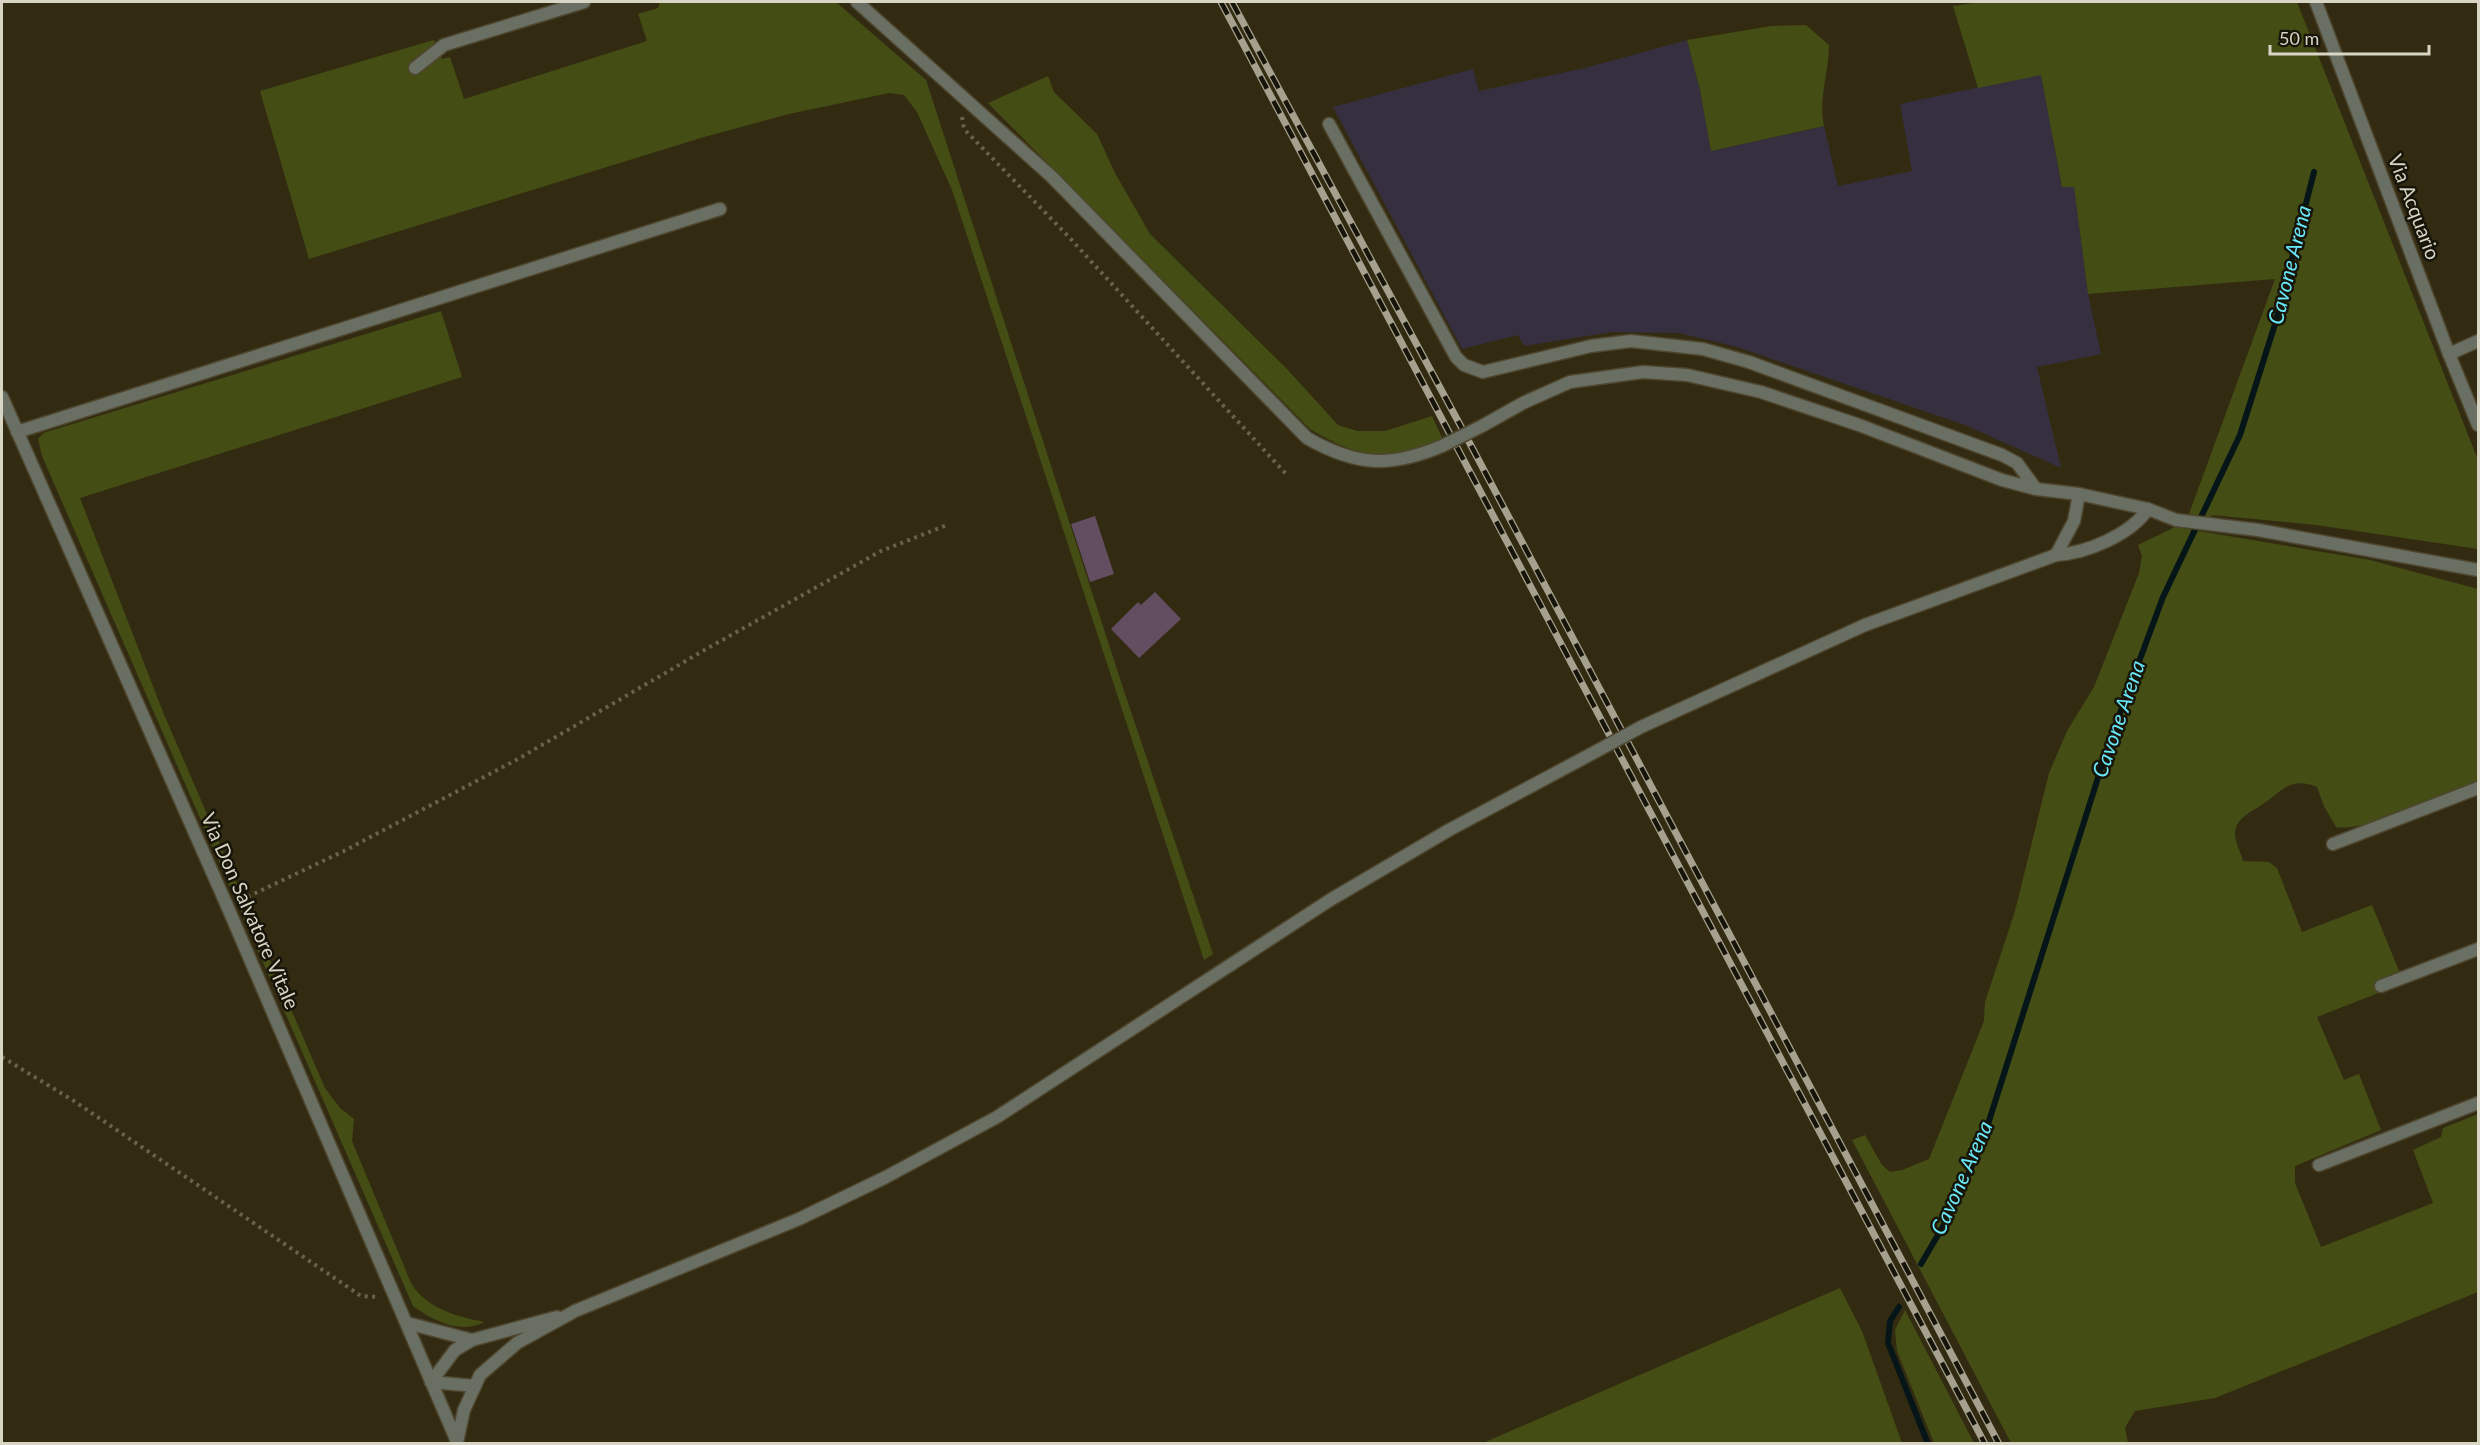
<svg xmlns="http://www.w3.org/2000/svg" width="2480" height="1445" viewBox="0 0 2480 1445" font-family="Lato,sans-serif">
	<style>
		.industrial { fill: #352f40 }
		.green { fill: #444d14 }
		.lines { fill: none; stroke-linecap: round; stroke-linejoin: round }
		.stream { stroke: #061618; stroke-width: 6 }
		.building { fill: #634d61 }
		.minor-casing { stroke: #4e462e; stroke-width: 15 }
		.tertiary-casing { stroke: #4e462e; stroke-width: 15 }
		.path { stroke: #6a634c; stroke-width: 4; stroke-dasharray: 3 4.5; stroke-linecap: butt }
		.minor { stroke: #6a6f63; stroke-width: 12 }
		.tertiary { stroke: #6a6f63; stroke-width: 12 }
		.rail-casing { stroke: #a6a18e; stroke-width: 7 }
		.rail { stroke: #171409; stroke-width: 4.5; stroke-dasharray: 14; stroke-linecap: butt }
		.minor-bridge-casing { stroke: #4e462e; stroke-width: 15; stroke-linecap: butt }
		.minor-bridge { stroke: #6a6f63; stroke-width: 12 }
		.labels { text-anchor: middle; stroke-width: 5; stroke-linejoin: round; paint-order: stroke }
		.street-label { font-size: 20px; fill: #d9d5c5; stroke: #171409 }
		.water-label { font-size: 21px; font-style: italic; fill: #6ae9fa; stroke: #171409 }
	</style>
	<rect width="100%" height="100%" fill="#332b11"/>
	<path class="industrial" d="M1687 40 1700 90 1711 151 1824 126 1838 186 1912 171 1900 104 2041 74 2062 187 2074 186 2088 294 2101 354 2037 367 2061 468 1965 425 1737 347 1679 333 1612 332 1524 346 1518 335 1462 349 1333 107 1473 69 1479 91 1585 68Z"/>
	<g class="green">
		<path d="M660 2H836L926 80 1123 688 1213 954 1204 960 952 190 917 112 904 95 889 93 789 114 704 137 309 259 260 91 434 40 442 59 450 57 464 99 647 41 638 14 658 8Z"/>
		<path d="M1981 2H2297L2478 460V549L2316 525 2212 515 2209 521 2189 514 2275 279 2088 294 2074 187H2062L2041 75 1978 88 1953 6Z"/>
		<path d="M1806 25 1829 45C1829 73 1818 99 1824 126L1711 151 1700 90 1687 40 1771 26Z"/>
		<path d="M1048 76 1054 92 1097 134 1115 173 1150 234 1287 369 1338 425 1357 431H1385L1432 416 1444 442C1384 460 1364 461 1310 429L988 103Z"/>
		<path d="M441 311 462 377 80 498 163 712 325 1088 340 1108 354 1119 352 1141 411 1283C427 1309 456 1316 484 1322 461 1335 432 1320 413 1306L42 456 38 439 43 433Z"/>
		<path d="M2175 527 2370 560 2478 589V780C2448 792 2364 833 2336 827L2324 806 2317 787C2291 776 2282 791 2263 804 2253 811 2235 818 2235 834 2235 842 2241 853 2243 861L2269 862 2277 868 2302 932 2372 905 2404 983 2317 1017 2344 1080 2359 1074 2381 1130 2295 1166V1183L2321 1247 2433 1203 2413 1150 2441 1137 2443 1128 2478 1114V1292L2215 1398 2135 1411 2125 1428 2128 1443H2011L1852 1140 1865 1135 1882 1165 1890 1172 1902 1170 1929 1159 1984 1021 1985 1002 2015 911 2049 773 2067 731 2094 687 2139 573 2142 556 2138 545Z"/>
		<path d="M1840 1288 1862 1331 1902 1443H1483Z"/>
		<path d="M1905 1310 1974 1443H1934L1897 1351 1895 1330Z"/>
	</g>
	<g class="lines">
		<g class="stream">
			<path d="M1921 1264 1952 1211 1982 1143 2110 740 2163 597 2240 435 2276 321 2314 172"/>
			<path d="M1899 1307 1890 1321 1888 1343 1928 1444"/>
		</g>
	</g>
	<g class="building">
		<path d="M1095 516 1114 574 1090 582 1071 524Z"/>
		<path d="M1155 592 1181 619 1139 658 1111 629 1138 602 1141 605Z"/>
	</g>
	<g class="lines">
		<defs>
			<g id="minor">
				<path d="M857 2 1052 177 1307 438C1356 466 1390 468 1442 446"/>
				<path d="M415 68 444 45 584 2"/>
				<path d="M1329 124 1456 357 1464 365 1483 372 1591 346 1631 341 1703 349 1749 362 2002 455 2017 463 2036 489"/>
				<path d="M1482 426 1523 403 1570 382 1643 372 1687 375 1761 392 1859 425 2002 480 2036 489 2079 494 2148 509 2176 520 2258 530 2478 570"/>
				<path d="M17 432 720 209"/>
				<path d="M2056 555 2074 521 2079 494"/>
				<path d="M1641 727 1865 625 2056 555C2087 553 2130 535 2148 509"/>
				<path d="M2333 844 2478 788"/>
				<path d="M2381 986 2478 949"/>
				<path d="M2319 1165 2478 1103"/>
				<path d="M407 1323 472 1340 557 1317"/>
				<path d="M431 1382 455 1350 472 1340"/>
				<path d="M431 1382 475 1386"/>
				<path d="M457 1442 464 1410 480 1375 517 1343 575 1311 799 1219 886 1177 997 1117 1330 900 1449 830 1593 753"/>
			</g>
			<g id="tertiary">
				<path d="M2316 2 2449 354 2478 425"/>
				<path d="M2449 354 2478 341"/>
				<path d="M2 397 228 908 458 1444"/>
			</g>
		</defs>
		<use href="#minor" class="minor-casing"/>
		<use href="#tertiary" class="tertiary-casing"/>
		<g class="path">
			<path d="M962 117 964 129 1067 235 1287 475"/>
			<path d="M241 900 346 850 518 759 708 648 881 551 947 525"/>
			<path d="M2 1057 74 1101 361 1296 378 1297"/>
		</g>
		<use href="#minor" class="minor"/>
		<use href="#tertiary" class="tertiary"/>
		<defs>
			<g id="rail">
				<path d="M1221 2 1985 1444"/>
				<path d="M1232 2 1458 421 1999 1444"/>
			</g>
		</defs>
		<use href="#rail" class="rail-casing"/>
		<use href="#rail" class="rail"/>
		<defs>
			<g id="minor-bridge">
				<path d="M1442 446 1482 426"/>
				<path d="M1593 753 1641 727"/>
			</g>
		</defs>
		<use href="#minor-bridge" class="minor-bridge-casing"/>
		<use href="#minor-bridge" class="minor-bridge"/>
	</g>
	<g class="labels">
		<g class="street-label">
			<text transform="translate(2414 207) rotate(69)" y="7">Via Acquario</text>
			<text transform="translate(250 911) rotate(66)" y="7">Via Don Salvatore Vitale</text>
		</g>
		<g class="water-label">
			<text transform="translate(2290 265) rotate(-76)" y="7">Cavone Arena</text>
			<text transform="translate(2119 719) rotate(-71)" y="7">Cavone Arena</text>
			<text transform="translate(1962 1178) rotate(-66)" y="7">Cavone Arena</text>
		</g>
	</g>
	<rect width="2480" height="1445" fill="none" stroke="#d9d5c5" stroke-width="6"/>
	<path d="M2270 45v9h159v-9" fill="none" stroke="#d9d5c5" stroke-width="3"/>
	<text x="2279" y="45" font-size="18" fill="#d9d5c5" stroke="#171409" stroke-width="4.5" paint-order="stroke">50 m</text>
</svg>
